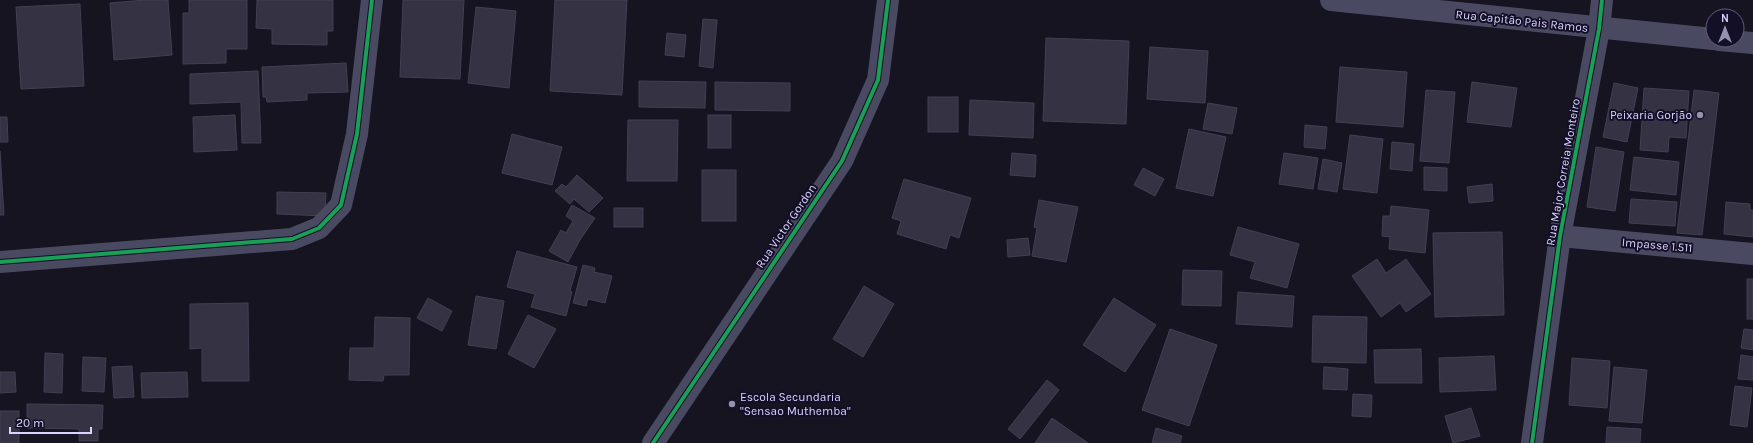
<svg xmlns="http://www.w3.org/2000/svg" width="1753" height="443" viewBox="0 0 1753 443" font-family="Karla,sans-serif">
	<style>
		.building { fill: #343243; stroke: #433f54 }
		.lines { fill: none; stroke-linecap: round; stroke-linejoin: round }
		.street { stroke: #4a4962; stroke-width: 22 }
		.cycleway-casing { stroke: #130f26; stroke-width: 6 }
		.cycleway { stroke: #1a9f57; stroke-width: 4 }
		.poi-dot { fill: #9591b1; stroke: #130f26; stroke-width: 1.5 }
		.labels { text-anchor: middle; stroke-width: 4; stroke-linejoin: round; paint-order: stroke }
		.street-label { font-size: 12px; fill: #d9d4ff; stroke: #130f26 }
		.poi-label { font-size: 12px; fill: #d9d4ff; stroke: #130f26; text-anchor: end }
	</style>
	<rect width="100%" height="100%" fill="#161421"/>
	<g class="building">
		<path d="M145 0H168L172 55 114 60 110 3Z"/>
		<path d="M189 0H247V49H226V63L183 64V13H189Z"/>
		<path d="M257 0H333V31H327V45L272 44V29L256 28Z"/>
		<path d="M403 0H464L460 79 400 77Z"/>
		<path d="M555 0H627L622 95 550 91Z"/>
		<path d="M80 4 84 86 21 89 16 7Z"/>
		<path d="M476 7 516 11 509 88 468 83Z"/>
		<path d="M703 19 717 20 713 68 699 66Z"/>
		<path d="M667 33 686 35 684 57 665 55Z"/>
		<path d="M1046 38 1129 41 1126 124 1043 121Z"/>
		<path d="M1150 47 1208 51 1205 103 1147 99Z"/>
		<path d="M346 63 348 92 307 93V100L267 102 266 97H263L262 67Z"/>
		<path d="M1340 67 1407 72 1403 127 1336 122Z"/>
		<path d="M258 71 261 143H242L241 102 190 104V74Z"/>
		<path d="M639 81 706 82 705 108 639 107Z"/>
		<path d="M715 82 790 83V111L715 110Z"/>
		<path d="M1472 82 1517 88 1511 127 1467 122Z"/>
		<path d="M1614 83 1638 88 1627 142 1603 137Z"/>
		<path d="M1644 88 1689 91 1686 138 1669 137 1668 152 1640 150Z"/>
		<path d="M1426 90 1455 92 1449 163 1420 161Z"/>
		<path d="M1694 90 1719 93 1702 235 1677 233Z"/>
		<rect x="928" y="97" width="30" height="35"/>
		<path d="M970 100 1034 103 1033 138 969 135Z"/>
		<path d="M1208 103 1237 108 1232 134 1203 129Z"/>
		<path d="M235 115 237 150 194 152 193 117Z"/>
		<rect x="708" y="115" width="23" height="33"/>
		<path d="M0 117H7L8 142H0Z"/>
		<path d="M628 120H678L677 181H627Z"/>
		<path d="M1305 125 1327 127 1325 149 1304 147Z"/>
		<path d="M1189 129 1226 137 1213 196 1176 188Z"/>
		<path d="M512 134 562 147 552 185 502 173Z"/>
		<path d="M1350 135 1383 139 1377 193 1343 189Z"/>
		<path d="M1392 142 1414 144 1412 171 1390 169Z"/>
		<path d="M1596 147 1624 152 1615 211 1587 207Z"/>
		<path d="M0 151 4 215H0Z"/>
		<path d="M1012 153 1036 155 1035 177 1010 175Z"/>
		<path d="M1284 153 1318 158 1313 189 1279 184Z"/>
		<path d="M1634 157 1679 162 1676 195 1630 190Z"/>
		<path d="M1323 159 1342 163 1337 192 1318 189Z"/>
		<path d="M1424 167 1447 168V191L1424 190Z"/>
		<path d="M1143 168 1164 179 1155 196 1134 185Z"/>
		<rect x="702" y="170" width="34" height="51"/>
		<path d="M577 175 603 198 589 212 574 199 570 204 555 191 562 184 566 187Z"/>
		<path d="M904 179 971 198 959 238 950 235 946 249 897 234 901 221 892 218Z"/>
		<path d="M1492 184 1493 201 1469 203 1467 187Z"/>
		<path d="M277 192 326 193 325 216 277 214Z"/>
		<path d="M1631 199 1677 202 1675 226 1629 223Z"/>
		<path d="M1039 200 1078 207 1066 262 1032 256 1037 228 1034 227Z"/>
		<path d="M1726 202 1750 204V210H1753V237L1724 234Z"/>
		<path d="M572 205 595 218 580 240 568 262 549 251 561 230 566 233 573 221 566 216Z"/>
		<path d="M1391 206 1429 210 1425 253 1389 249 1390 237 1382 236 1383 216H1390Z"/>
		<rect x="614" y="208" width="29" height="19"/>
		<path d="M1238 227 1299 244 1287 288 1250 278 1255 262 1230 255Z"/>
		<path d="M1502 232 1504 315 1435 317 1433 233Z"/>
		<path d="M1028 238 1030 255 1008 257 1007 240Z"/>
		<path d="M517 251 577 267 570 291 572 292 566 316 531 307 535 294 507 287Z"/>
		<path d="M1377 259 1386 273 1406 259 1431 294 1406 312 1400 303 1381 317 1352 276Z"/>
		<path d="M583 265 595 268 594 272 612 276 605 303 588 299 586 306 573 303Z"/>
		<path d="M1183 270 1222 271 1221 306 1182 305Z"/>
		<rect x="1747" y="279" width="6" height="40"/>
		<path d="M864 286 894 304 863 357 833 339Z"/>
		<path d="M1238 292 1294 296 1292 327 1236 324Z"/>
		<path d="M476 296 504 301 496 349 468 345Z"/>
		<path d="M428 298 452 311 442 331 417 318Z"/>
		<path d="M1114 298 1156 325 1125 372 1083 345Z"/>
		<path d="M248 303 249 381H202V348L190 349V304Z"/>
		<path d="M528 315 556 329 534 368 508 354Z"/>
		<path d="M1313 316 1367 317 1366 363 1312 362Z"/>
		<path d="M375 317 410 318 409 375H384L383 381 349 380 350 348H374Z"/>
		<path d="M1170 329 1217 345 1189 426 1142 410Z"/>
		<path d="M1744 329 1753 330V350L1741 348Z"/>
		<path d="M1421 349 1422 383H1375L1374 350Z"/>
		<path d="M45 353 63 354 62 393 44 392Z"/>
		<path d="M1741 355 1753 357V380L1738 379Z"/>
		<path d="M1494 356 1496 390 1440 392 1439 358Z"/>
		<path d="M83 357 106 358 104 392 82 391Z"/>
		<path d="M1572 358 1610 361 1607 408 1569 405Z"/>
		<path d="M132 366 134 397 114 398 112 367Z"/>
		<path d="M1324 367 1348 369 1347 390 1323 389Z"/>
		<path d="M1614 367 1647 370 1642 423 1609 421Z"/>
		<path d="M0 372H15L16 392 0 393Z"/>
		<path d="M187 372 188 397 142 398 141 373Z"/>
		<path d="M1047 380 1059 390 1020 439 1008 429Z"/>
		<path d="M1735 386 1752 388 1747 427 1730 425Z"/>
		<path d="M1353 394 1372 395 1371 417 1352 416Z"/>
		<path d="M27 404 103 405 102 429H98V441H79V429L27 428Z"/>
		<path d="M1471 408 1480 436 1453 443 1445 416Z"/>
		<rect x="0" y="411" width="19" height="32"/>
		<path d="M1052 418 1088 443H1035Z"/>
		<path d="M1607 427 1641 429 1640 443H1606Z"/>
		<path d="M1156 428 1182 436 1180 443H1152Z"/>
	</g>
	<g class="lines">
		<g class="street">
			<path d="M1331 0 1713 39"/>
			<path d="M1719 40 1753 43"/>
			<path d="M1560 236 1753 254"/>
			<path d="M0 262 292 239 319 228 341 205 357 134 372 0"/>
			<path d="M653 443 842 161 878 80 888 0"/>
			<path d="M1532 443 1560 236 1599 29 1602 0"/>
		</g>
		<defs>
			<g id="cycleway">
				<path d="M0 262 292 239 319 228 341 205 357 134 372 0"/>
				<path d="M653 443 842 161 878 80 888 0"/>
				<path d="M1532 443 1560 236 1599 29 1602 0"/>
			</g>
		</defs>
		<use href="#cycleway" class="cycleway-casing"/>
		<use href="#cycleway" class="cycleway"/>
	</g>
	<g class="poi-dot">
		<circle cx="1700" cy="115" r="4"/>
		<circle cx="732" cy="404" r="4"/>
	</g>
	<g class="labels">
		<g class="street-label">
			<text transform="translate(1522 21) rotate(6)" y="4">Rua Capitão Pais Ramos</text>
			<text transform="translate(1563 172) rotate(-80)" y="4">Rua Major Correia Monteiro</text>
			<text transform="translate(786 226) rotate(-56)" y="4">Rua Victor Gordon</text>
			<text transform="translate(1657 245) rotate(5)" y="4">Impasse 1.511</text>
		</g>
		<g class="poi-label">
			<text x="1692" y="119">Peixaria Gorjão</text>
			<text x="740" y="401" text-anchor="start">Escola Secundaria<tspan x="740" dy="14">"Sensao Muthemba"</tspan></text>
		</g>
	</g>
	<g transform="translate(1725 28)"><circle r="19" fill="#130f26" stroke="#625e7d"/>
	<path d="M0-3L7 15L0 10L-7 15Z" fill="#9591b1"/>
	<text y="-6" font-size="11" font-weight="bold" text-anchor="middle" fill="#d9d4ff">N</text>
	</g>
	<path d="M10 427v6h81v-6" fill="none" stroke="#d9d4ff" stroke-width="2"/>
	<text x="16" y="427" font-size="12" fill="#d9d4ff" stroke="#130f26" stroke-width="3" paint-order="stroke">20 m</text>
</svg>
